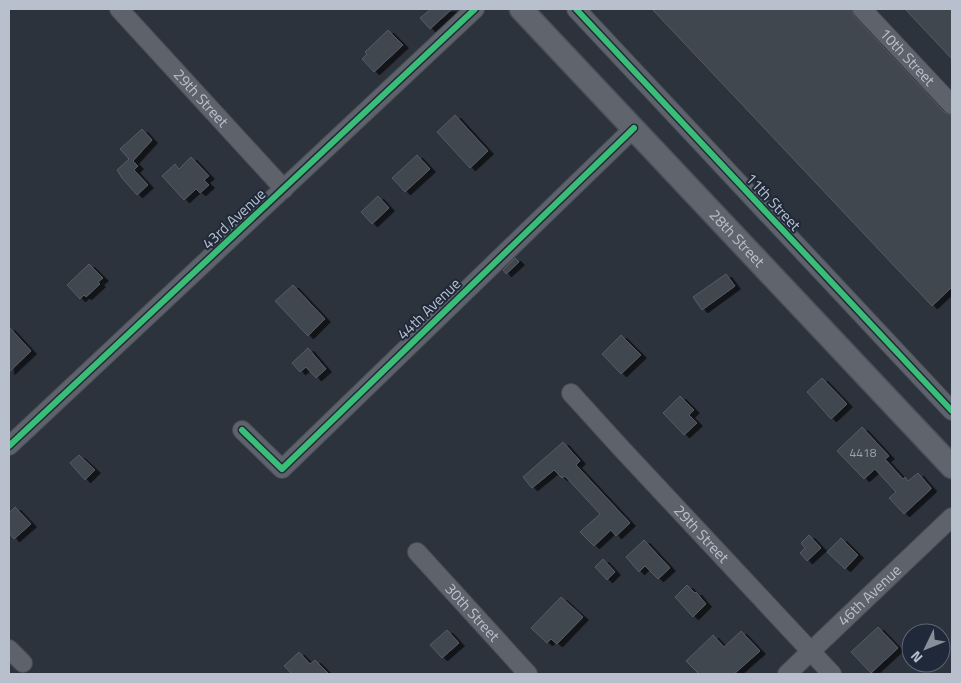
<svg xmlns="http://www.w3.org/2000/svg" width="961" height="683" viewBox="0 0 961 683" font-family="'Titillium Web',sans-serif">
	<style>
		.building { fill: #41474f; stroke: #555b65; filter: url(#shadow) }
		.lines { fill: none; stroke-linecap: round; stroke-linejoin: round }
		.minor-casing { stroke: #4a4e55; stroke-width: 20 }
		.major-casing { stroke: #4b505a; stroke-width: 25 }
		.minor { stroke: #5e626b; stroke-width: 18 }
		.major { stroke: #60656d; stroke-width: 22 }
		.cycleway-casing { stroke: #1f2939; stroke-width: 9 }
		.cycleway { stroke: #3abd76; stroke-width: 6 }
		.labels { text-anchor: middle; stroke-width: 4; stroke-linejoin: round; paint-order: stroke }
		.number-label { font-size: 12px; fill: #9aa2ae }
		.street-label { font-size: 15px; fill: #b8c0cd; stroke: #1f2939 }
	</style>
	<defs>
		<filter id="shadow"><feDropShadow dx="5.5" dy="3" stdDeviation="0" flood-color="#0009"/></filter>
	</defs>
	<rect width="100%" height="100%" fill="#2d333d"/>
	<g class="building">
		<path d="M431 9H452L430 29 420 18Z"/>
		<path d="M652 9H852L854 16 944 112 952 116V287L932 306Z"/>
		<path d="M905 9H952V59Z"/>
		<path d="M388 30 403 45 374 72 362 59 367 54 365 52Z"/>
		<path d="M455 115 488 151 470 168 437 132Z"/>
		<path d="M142 129 152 140 133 161 138 166 134 170 148 185 137 195 122 178 117 170 129 159 120 149Z"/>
		<path d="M417 155 430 169 405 192 392 178Z"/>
		<path d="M191 157 209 176 204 180 209 185 200 193 196 189 184 200 162 176 175 164 179 169Z"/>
		<path d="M378 196 389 208 372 224 361 212Z"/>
		<path d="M515 258 519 262 506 274 503 270Z"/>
		<path d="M89 264 103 278 98 282 100 284 86 297 84 295 80 299 67 285Z"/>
		<path d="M726 274 735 286 702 310 693 297Z"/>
		<path d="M293 285 325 319 308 336 275 301Z"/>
		<path d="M9 327 31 351 9 372Z"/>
		<path d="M621 335 641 355 621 374 602 354Z"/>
		<path d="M308 348 326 369 316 378 306 367 300 372 292 363Z"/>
		<path d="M822 378 847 404 831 419 807 392Z"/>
		<path d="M680 396 694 410 689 415 697 423 684 435 663 413Z"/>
		<path d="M862 427 889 456 885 459 903 479 905 477 908 481 918 473 931 488V489L904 514 889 498 896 492 875 469 864 479 837 451Z"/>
		<path d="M563 442 580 461 576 465 630 523 616 536 611 530 594 546 580 532 600 514 565 476 562 478 554 470 532 488 523 477Z"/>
		<path d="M79 455 95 470 85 480 70 463Z"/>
		<path d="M15 507 31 524 14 539 9 533V513Z"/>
		<path d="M809 535 821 548 807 561 800 553 805 548 801 543Z"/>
		<path d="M841 538 858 555 845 569 827 552Z"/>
		<path d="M644 540 670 568 658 579 645 566 639 572 626 557Z"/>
		<path d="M603 559 615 572 607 580 595 567Z"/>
		<path d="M687 585 695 593 696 592 706 604 693 617 675 597Z"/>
		<path d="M561 597 583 617 557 644 551 639 547 643 531 628Z"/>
		<path d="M878 627 898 648 871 673 851 652Z"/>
		<path d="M447 630 459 643 442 658 430 645Z"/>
		<path d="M741 631 760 651 734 674H699L686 661 713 635 724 647Z"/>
		<path d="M299 652 310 664 315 660 329 674H292L284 666Z"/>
	</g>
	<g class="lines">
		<defs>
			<g id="minor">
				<path id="s1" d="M119 9 284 189"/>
				<path d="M576 9 952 411"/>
				<path id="s2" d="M862 9 952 105"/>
				<path id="s3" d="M571 393 620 447 832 674"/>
				<path d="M242 430 282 469 634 128"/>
				<path d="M9 446 475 9"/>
				<path id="s4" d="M417 552 528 674"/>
				<path d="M9 649 23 663"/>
				<path id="s5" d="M787 674 952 517"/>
			</g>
			<g id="major">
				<path id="s6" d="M521 9 952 467"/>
			</g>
		</defs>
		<use href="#minor" class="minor-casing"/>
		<use href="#major" class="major-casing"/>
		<use href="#minor" class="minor"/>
		<use href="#major" class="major"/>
		<defs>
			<g id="cycleway">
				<path d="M576 9 952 411"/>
				<path d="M242 430 282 469 634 128"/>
				<path d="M9 446 475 9"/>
			</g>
		</defs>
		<use href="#cycleway" class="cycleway-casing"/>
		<use href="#cycleway" class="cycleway"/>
	</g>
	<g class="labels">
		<g class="number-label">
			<text x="863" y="457">4418</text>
		</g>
		<g class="street-label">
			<text dy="5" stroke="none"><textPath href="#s2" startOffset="66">10th Street</textPath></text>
			<text dy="5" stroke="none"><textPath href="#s1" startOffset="121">29th Street</textPath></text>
			<text transform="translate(773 202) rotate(47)" y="5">11th Street</text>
			<text transform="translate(234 219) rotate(-43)" y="5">43rd Avenue</text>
			<text dy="5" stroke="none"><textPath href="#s6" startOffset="315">28th Street</textPath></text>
			<text transform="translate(429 309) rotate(-44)" y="5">44th Avenue</text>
			<text dy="5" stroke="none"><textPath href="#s3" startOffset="192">29th Street</textPath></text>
			<text dy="5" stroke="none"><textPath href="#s5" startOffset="114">46th Avenue</textPath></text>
			<text dy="5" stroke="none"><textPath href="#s4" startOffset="82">30th Street</textPath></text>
		</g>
	</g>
	<rect width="961" height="683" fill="none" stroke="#b8c0cd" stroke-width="20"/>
	<g transform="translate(926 648) rotate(227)"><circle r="24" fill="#1f2939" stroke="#5c6574"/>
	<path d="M0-4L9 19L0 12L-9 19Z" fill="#878f9b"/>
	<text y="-8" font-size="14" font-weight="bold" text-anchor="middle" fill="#b8c0cd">N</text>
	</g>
</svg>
